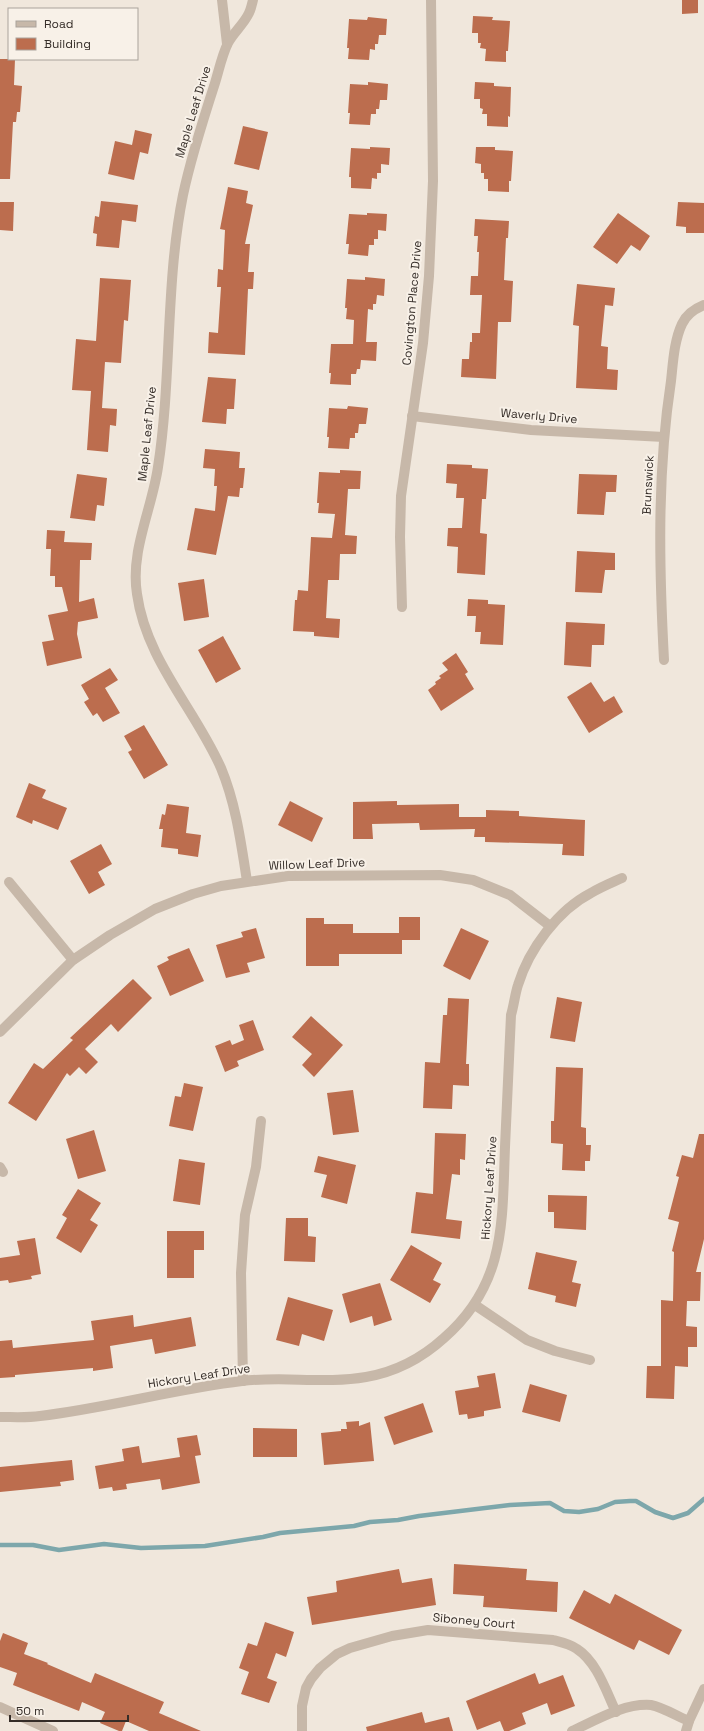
<svg xmlns="http://www.w3.org/2000/svg" width="704" height="1731" viewBox="0 0 704 1731" font-family="'Space Grotesk',sans-serif">
	<style>
		.lines { fill: none; stroke-linecap: round; stroke-linejoin: round }
		.stream { stroke: #7da7ab; stroke-width: 4.5 }
		.building { fill: #bc6d4e }
		.minor { stroke: #c7b8a9; stroke-width: 10 }
		.labels { text-anchor: middle; stroke-width: 4; stroke-linejoin: round; paint-order: stroke }
		.street-label { font-size: 12px; fill: #352d28; stroke: #f8f1e8 }
	</style>
	<rect width="100%" height="100%" fill="#f0e7dc"/>
	<g class="lines">
		<path class="stream" d="M0 1545H33L59 1550 104 1544 141 1548 205 1546 263 1537 280 1533 354 1526 370 1522 398 1520 419 1516 510 1505 550 1503 564 1511 579 1512 598 1509 615 1502 630 1501H636L655 1512 673 1518 688 1513 704 1499"/>
	</g>
	<g class="building">
		<path d="M682 0H698V13L682 14Z"/>
		<path d="M473 16 493 17 492 20 510 21 508 51H506V62L485 61 486 49 480 48 481 43H478V33H472Z"/>
		<path d="M368 17 387 19 386 35H379L378 44H375V50L370 49 369 60 348 59 349 48H347L349 19 367 20Z"/>
		<path d="M0 59H15L14 85 22 86 20 112H17L16 122H13L10 179H0Z"/>
		<path d="M368 82 388 84 387 100H380L379 109H376V114H371L370 125 349 124 350 113H348L350 84 368 85Z"/>
		<path d="M475 82 494 83V86L511 87 510 117 508 116V127L487 126V114H482L483 109 480 108V99H474Z"/>
		<path d="M243 126 268 132 259 170 234 164Z"/>
		<path d="M135 130 152 134 148 154 140 152 134 180 108 174 115 141 132 145Z"/>
		<path d="M370 147 390 148 389 165 381 164V173H377V179L372 178 371 189 351 188V177H349L351 148 370 149Z"/>
		<path d="M476 147H495V150L513 151 511 181H509V192L488 191V179H484V173H481V164L475 163Z"/>
		<path d="M228 187 248 191 246 203 253 205 245 244H250L248 272H254L253 289H248L245 355 208 353 209 332 218 333 221 287H217L218 269 223 270 225 230 220 229Z"/>
		<path d="M101 201 138 205 136 222 122 220 119 248 96 246 97 234 93 233 95 216 99 217Z"/>
		<path d="M0 202H14L13 231 0 230Z"/>
		<path d="M678 202 704 203V233H686V227L676 226Z"/>
		<path d="M367 213 387 214 386 231 378 230V239H374V245H369L368 256 348 254 349 244H346L349 214 367 215Z"/>
		<path d="M618 213 650 236 640 251 631 245 617 264 593 247Z"/>
		<path d="M475 219 509 221 508 238H506L504 280 513 281 511 322H498L496 379 461 377 462 359H469L470 342H472V333H480L482 295H470L471 276H478L479 252H477L478 236H474Z"/>
		<path d="M365 277 385 279 384 296 377 295 376 304H373V310L368 309 366 342H377L376 361 361 360 360 369H357L356 374H351V385L330 384 331 373H329L331 344H353L354 320 346 319 347 308H345L347 279 365 280Z"/>
		<path d="M100 278 131 280 128 321 124 320 121 363 105 362 102 408 117 409 116 426 110 425 108 452 87 450 91 391 72 390 76 339 96 341Z"/>
		<path d="M577 284 615 288 613 306 605 305 601 346 608 347 607 369 618 370 617 390 576 388 579 326 573 325Z"/>
		<path d="M208 377 236 379 234 409H227L226 424 202 422Z"/>
		<path d="M348 406 368 408 366 424H359L358 433H355V438H350L349 449 328 448 329 437H327L329 408 347 409Z"/>
		<path d="M205 449 240 452 239 468H245L243 488H240L239 497 228 496 216 555 187 550 195 508 215 511 217 486H214L215 469 203 468Z"/>
		<path d="M447 464 472 465V468L488 469 486 499H482L480 533 487 534 485 575 457 573 458 547 447 546 448 528H462L464 498H456L457 484 446 483Z"/>
		<path d="M340 470 361 471 360 489H348L345 535 357 536 356 554H340L339 580H328L326 618 340 619 339 638 314 636V632L293 631 295 600H297L298 590 308 591 311 537 332 538 335 514 318 513 319 503H317L319 472 340 473Z"/>
		<path d="M77 474 107 478 104 506 97 505 95 521 70 518Z"/>
		<path d="M579 474 617 475 616 492H606L604 515 577 514Z"/>
		<path d="M47 530 65 531 64 542 92 543 91 560H80L79 602 94 598 98 618 78 622 77 634 82 658 47 666 42 642 54 640 48 615 68 611 62 587H55V576H50L51 549H46Z"/>
		<path d="M577 551 615 553V570H605L602 593 575 592Z"/>
		<path d="M204 579 209 617 184 621 178 583Z"/>
		<path d="M468 599 488 600V604L505 605 503 645 480 644 481 632H475L476 616H467Z"/>
		<path d="M566 622 605 624 604 645H592L591 667 564 665Z"/>
		<path d="M223 636 241 669 216 683 198 650Z"/>
		<path d="M456 653 468 672 465 674 474 689 441 711 428 690 436 684 435 682 441 678 439 676 448 670 442 663Z"/>
		<path d="M110 668 118 680 105 688 120 713 103 722 97 713 93 716 84 702 89 699 81 685Z"/>
		<path d="M591 682 604 702 614 696 623 712 589 733 567 697Z"/>
		<path d="M144 725 168 765 144 779 128 752 132 750 124 736Z"/>
		<path d="M29 783 46 790 42 798 67 808 58 830 33 820 32 824 16 817Z"/>
		<path d="M290 801 323 818 312 842 278 825Z"/>
		<path d="M397 801V805L459 804V817H486V810L519 811V816L585 820 584 856 562 855 563 844 485 842V837H474L475 829 420 830 419 823 372 824 373 839H353V802Z"/>
		<path d="M167 804 189 807 186 833 201 835 198 857 178 854V849L161 847 163 829H159L162 814 165 815Z"/>
		<path d="M101 844 112 864 98 872 105 885 89 894 70 861Z"/>
		<path d="M399 917H420V940H402V954H339V966H306V918H324V924H353V933H399Z"/>
		<path d="M256 928 265 958 247 963 250 972 226 978 216 945 243 937 241 932Z"/>
		<path d="M461 928 489 941 470 980 443 966Z"/>
		<path d="M189 948 204 981 170 996 157 966 169 960 167 957Z"/>
		<path d="M133 979 152 998 118 1032 111 1024 85 1049 98 1062 86 1074 79 1067 70 1076 67 1073 36 1121 8 1103 34 1063 43 1069 73 1040 70 1038Z"/>
		<path d="M557 997 582 1002 575 1042 550 1038Z"/>
		<path d="M448 998 469 999 466 1064H469V1086L453 1085 452 1109 423 1108 425 1062 440 1063 443 1015H447Z"/>
		<path d="M311 1016 343 1045 314 1077 302 1065 312 1054 292 1037Z"/>
		<path d="M253 1020 264 1050 237 1061 239 1066 225 1072 215 1046 230 1040 232 1045 244 1040 239 1025Z"/>
		<path d="M556 1067 583 1068 581 1127 586 1128V1145H591L590 1161H585V1171L562 1170 563 1144 551 1143V1121H554Z"/>
		<path d="M184 1083 203 1087 193 1131 169 1126 175 1096 181 1097Z"/>
		<path d="M353 1090 359 1132 333 1135 327 1093Z"/>
		<path d="M94 1130 106 1171 78 1179 66 1139Z"/>
		<path d="M435 1133 466 1134 465 1160 460 1159V1175L452 1174 446 1219 462 1221 460 1239 411 1233 416 1192 433 1194Z"/>
		<path d="M699 1134H704V1239L696 1272H701L700 1301H687L686 1326 697 1327V1347H688V1367L675 1366 674 1399 646 1398 647 1366H661V1300L673 1301 674 1252 672 1251 679 1222 668 1219 679 1177 676 1176 682 1155 693 1158Z"/>
		<path d="M318 1156 356 1165 347 1204 321 1197 327 1175 314 1172Z"/>
		<path d="M179 1159 205 1163 200 1205 173 1201Z"/>
		<path d="M78 1189 101 1203 90 1220 98 1225 81 1253 56 1238 67 1218 62 1215Z"/>
		<path d="M548 1195 587 1196 586 1230 554 1228V1212H548Z"/>
		<path d="M286 1218H308V1236L316 1237 315 1262 284 1261Z"/>
		<path d="M167 1231H204V1250H194V1278H167Z"/>
		<path d="M35 1238 41 1274 31 1276 32 1279 9 1283 8 1280 0 1281V1258L20 1255 17 1241Z"/>
		<path d="M411 1245 442 1263 433 1280 441 1284 430 1303 390 1280Z"/>
		<path d="M536 1252 577 1261 572 1282 581 1284 576 1307 555 1302 556 1296 528 1289Z"/>
		<path d="M380 1283 392 1320 374 1326 372 1316 350 1323 342 1294Z"/>
		<path d="M288 1297 333 1310 324 1341 302 1334 299 1346 276 1340Z"/>
		<path d="M133 1315 134 1327 191 1317 196 1346 155 1354 152 1339 110 1346 113 1368 93 1371V1368L15 1375V1377L0 1378V1341L12 1340 13 1348 94 1340 91 1321Z"/>
		<path d="M495 1373 501 1408 484 1411V1416L468 1419 467 1414 459 1415 455 1391 479 1387 477 1376Z"/>
		<path d="M530 1384 567 1395 560 1422 522 1412Z"/>
		<path d="M423 1403 433 1432 394 1445 384 1417Z"/>
		<path d="M359 1421V1426L370 1422 374 1461 324 1465 321 1433 341 1431V1429H347L346 1422Z"/>
		<path d="M253 1428 297 1429V1457H253Z"/>
		<path d="M197 1435 201 1455 195 1456 200 1483 162 1490 160 1479 126 1484 127 1489 113 1491 112 1487 99 1489 95 1466 124 1461 122 1449 139 1446 142 1463 180 1457 177 1438Z"/>
		<path d="M72 1460 74 1480 60 1482 61 1486 0 1492V1467Z"/>
		<path d="M454 1564 527 1569 526 1580 558 1582 557 1612 483 1607 484 1596 453 1594Z"/>
		<path d="M399 1569 402 1583 432 1578 436 1605 312 1625 307 1597 337 1592 336 1581Z"/>
		<path d="M584 1590 610 1604 615 1594 682 1630 669 1655 639 1640 634 1650 569 1618Z"/>
		<path d="M265 1622 294 1632 286 1657 276 1653 267 1678 277 1682 269 1703 241 1694 249 1672 239 1668 248 1643 257 1646Z"/>
		<path d="M3 1633 28 1643 24 1654 48 1663 47 1664 91 1683 95 1673 164 1702 159 1713 201 1731H149L126 1721 122 1731H119L100 1723 105 1712 82 1702 79 1711 13 1685 17 1673 0 1667V1641Z"/>
		<path d="M535 1673 539 1684 563 1675 575 1706 551 1715 547 1703 522 1713 526 1724 509 1731H504L500 1721 477 1730 466 1701Z"/>
		<path d="M422 1712 425 1723 449 1717 453 1731H367L366 1727Z"/>
	</g>
	<g class="lines">
		<g class="minor">
			<path d="M222 0 227 44"/>
			<path d="M412 416 531 430 664 437"/>
			<path d="M402 607 400 537 401 496 423 343 429 276 433 181 431 0"/>
			<path d="M664 660C659 566 657 473 671 381 673 363 674 341 682 324 686 315 694 309 704 305"/>
			<path d="M247 881C241 843 236 804 221 768 195 709 146 660 137 594 130 551 152 509 158 467 172 377 165 284 183 195 191 157 203 120 215 83 219 70 222 55 228 43 233 33 244 24 249 13 251 9 252 4 253 0"/>
			<path d="M9 882 73 960"/>
			<path d="M0 1032 73 960 110 935 155 909 193 894 221 886 288 876 440 875 473 880 510 895 550 926"/>
			<path d="M0 1167 3 1172"/>
			<path d="M475 1305 527 1340 555 1351 590 1360"/>
			<path d="M243 1381 241 1273 245 1215 256 1167 261 1121"/>
			<path d="M0 1417C13 1417 27 1418 40 1416 108 1408 174 1389 242 1381 283 1376 325 1384 366 1377 395 1372 422 1358 444 1338 506 1284 502 1223 505 1147 507 1103 509 1059 511 1015 514 1005 515 994 518 985 529 949 558 910 591 893 601 887 611 883 622 878"/>
			<path d="M0 1707 53 1731"/>
			<path d="M302 1731V1706L306 1688 311 1679 320 1668 337 1654 350 1648 392 1636 428 1630 553 1640C561 1642 570 1644 577 1649 597 1662 606 1691 616 1712"/>
			<path d="M572 1731C596 1720 624 1703 651 1705 662 1707 679 1717 689 1721"/>
			<path d="M686 1731 689 1721 704 1689"/>
		</g>
	</g>
	<g class="labels">
		<g class="street-label">
			<text transform="translate(193 112) rotate(-73)" y="4">Maple Leaf Drive</text>
			<text transform="translate(412 303) rotate(-85)" y="4">Covington Place Drive</text>
			<text transform="translate(539 416) rotate(5)" y="4">Waverly Drive</text>
			<text transform="translate(147 434) rotate(-84)" y="4">Maple Leaf Drive</text>
			<text transform="translate(648 485) rotate(-87)" y="4">Brunswick</text>
			<text transform="translate(317 864) rotate(-2)" y="4">Willow Leaf Drive</text>
			<text transform="translate(489 1188) rotate(-86)" y="4">Hickory Leaf Drive</text>
			<text transform="translate(199 1376) rotate(-9)" y="4">Hickory Leaf Drive</text>
			<text transform="translate(474 1621) rotate(5)" y="4">Siboney Court</text>
		</g>
	</g>
	<rect x="8" y="8" width="130" height="52" fill="#f8f1e8" stroke="#aaa39b"/>
	<rect x="16" y="21" width="20" height="6" fill="#c7b8a9" stroke="#aaa39b"/>
	<text x="44" y="28" font-size="12" fill="#352d28">Road</text>
	<rect x="16" y="38" width="20" height="12" fill="#bc6d4e" stroke="#aaa39b"/>
	<text x="44" y="48" font-size="12" fill="#352d28">Building</text>
	<path d="M10 1715v6h118v-6" fill="none" stroke="#352d28" stroke-width="2"/>
	<text x="16" y="1715" font-size="12" fill="#352d28" stroke="#f8f1e8" stroke-width="3" paint-order="stroke">50 m</text>
</svg>
